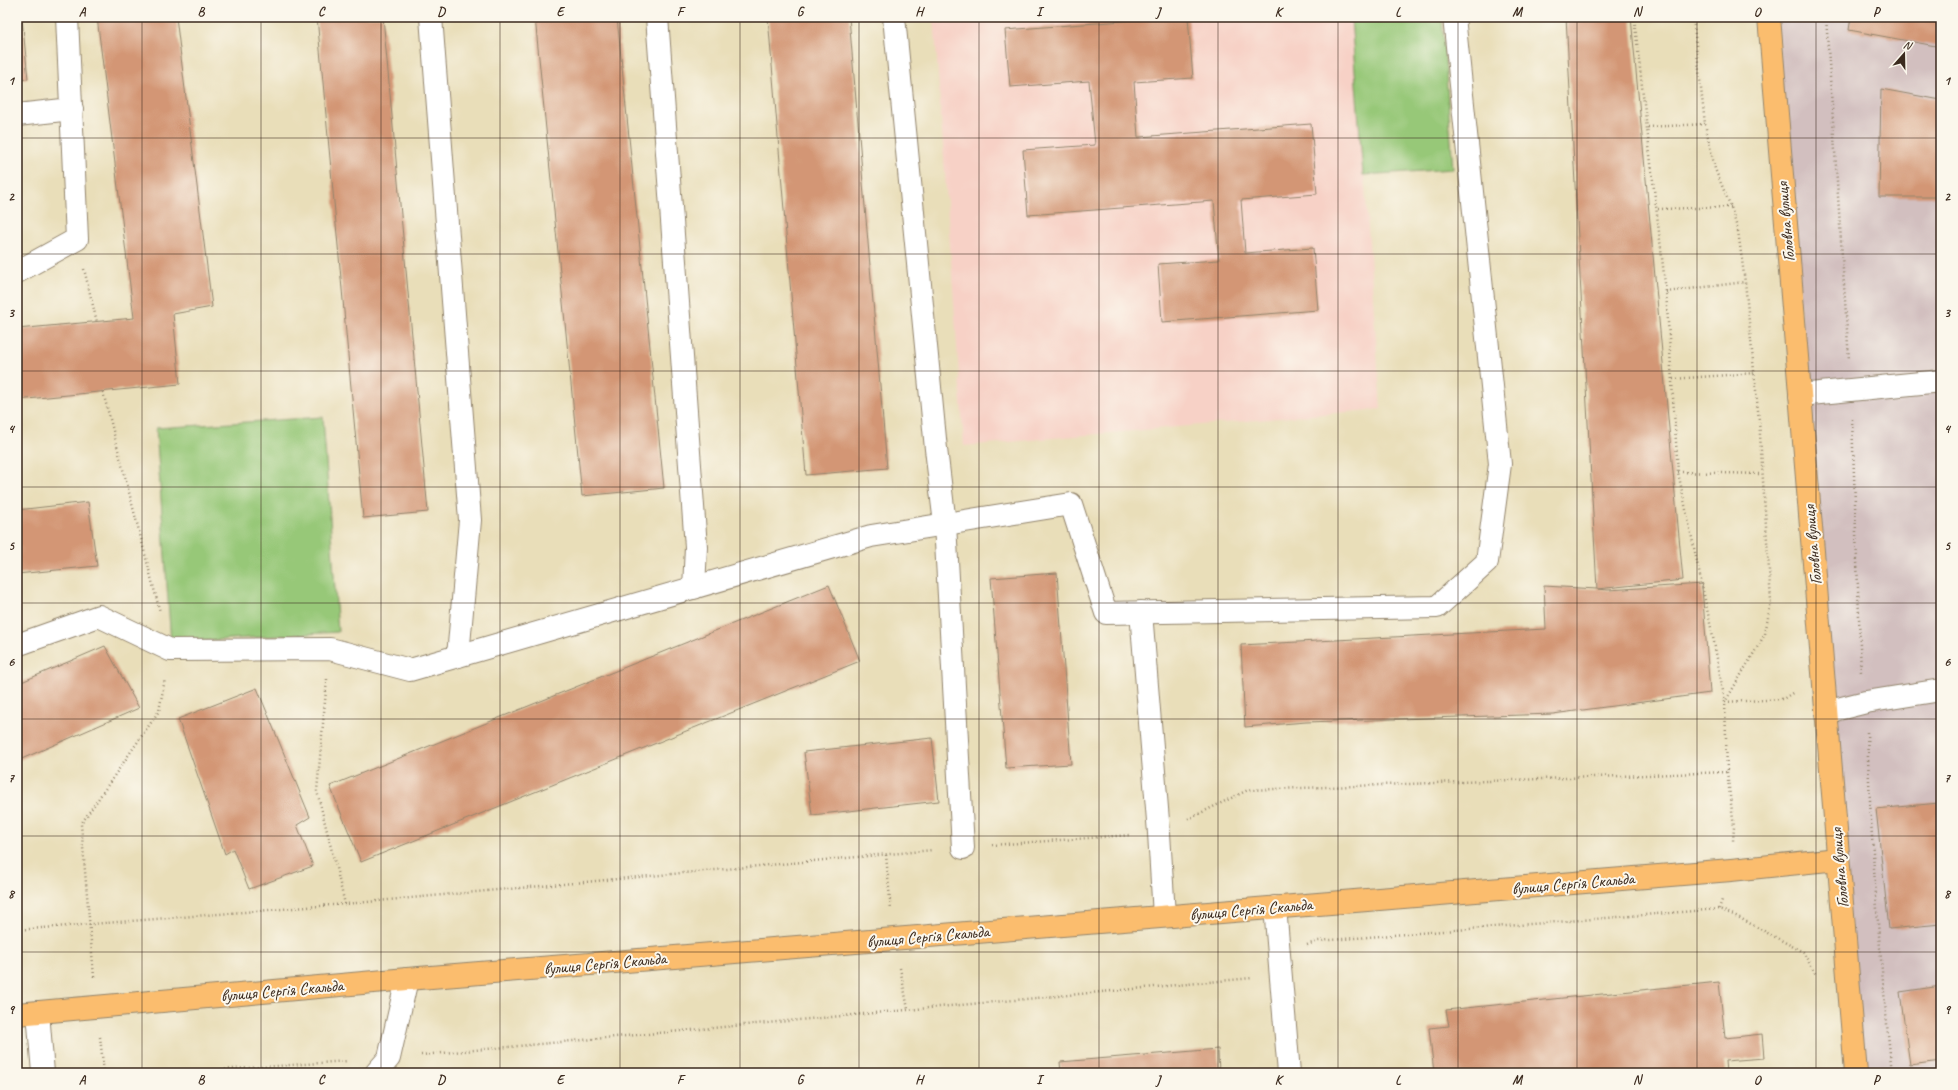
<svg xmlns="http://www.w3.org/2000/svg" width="1958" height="1090" viewBox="0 0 1958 1090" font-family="Caveat,sans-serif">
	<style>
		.built { fill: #f7d1c6 }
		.industrial { fill: #d2bfbf }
		.green { fill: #97c878; stroke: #69794b }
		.building { fill: #d39674 }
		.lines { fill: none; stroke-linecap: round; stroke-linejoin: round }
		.minor-casing { stroke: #92846c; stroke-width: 24 }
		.major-casing { stroke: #92846c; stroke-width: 24 }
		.path { stroke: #92846c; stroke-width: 2.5; stroke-dasharray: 1 3; stroke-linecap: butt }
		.minor { stroke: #fff; stroke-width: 22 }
		.major { stroke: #fbbd6e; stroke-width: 22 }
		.grid { fill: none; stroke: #3b2a1e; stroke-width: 1; stroke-opacity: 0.55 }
		.labels { text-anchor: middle; stroke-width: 4; stroke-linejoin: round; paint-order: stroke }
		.street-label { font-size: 17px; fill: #3b2a1e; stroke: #fbf7ec }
		.neatline { fill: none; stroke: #3b2a1e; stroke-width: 1.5 }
		.grid-label { font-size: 13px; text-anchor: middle; font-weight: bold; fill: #3b2a1e }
	</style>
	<rect width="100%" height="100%" fill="#fbf7ec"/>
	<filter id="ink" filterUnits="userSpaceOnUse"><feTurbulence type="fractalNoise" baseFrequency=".025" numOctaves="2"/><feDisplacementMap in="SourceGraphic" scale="8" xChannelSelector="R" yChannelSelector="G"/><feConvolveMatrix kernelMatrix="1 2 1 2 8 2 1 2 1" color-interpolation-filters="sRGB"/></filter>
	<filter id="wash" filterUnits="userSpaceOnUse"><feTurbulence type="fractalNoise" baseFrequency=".012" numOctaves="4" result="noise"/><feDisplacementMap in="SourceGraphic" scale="16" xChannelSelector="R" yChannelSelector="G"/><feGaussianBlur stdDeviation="0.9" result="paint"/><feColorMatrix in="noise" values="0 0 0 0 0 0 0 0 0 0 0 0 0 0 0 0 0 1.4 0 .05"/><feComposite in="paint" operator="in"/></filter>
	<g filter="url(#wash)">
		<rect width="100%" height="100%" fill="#e9deb9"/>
		<path class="built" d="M934 17H1353L1381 409 964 446Z"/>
		<path class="industrial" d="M1776 17H1941V1073H1862Z"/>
		<g class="green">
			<path d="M1387 17H1442L1453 169 1363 175 1351 19Z"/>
			<path d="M323 417 338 632 171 643 156 428Z"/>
		</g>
		<g id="blocks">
			<g class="building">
				<path d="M17 17H22L28 79 17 80Z"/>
				<path d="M97 17H176L212 307 173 314 180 384 17 400V329L134 318Z"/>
				<path d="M317 17H383L428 512 363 518Z"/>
				<path d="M535 17H617L664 488 582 496Z"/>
				<path d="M768 17H849L887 468 806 475Z"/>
				<path d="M1175 17H1188L1193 78 1134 82 1138 137 1311 124 1317 194 1241 200 1245 253 1313 248 1318 310 1162 322 1158 264 1219 260 1214 201 1028 215 1023 150 1095 145 1089 81 1010 87 1005 30Z"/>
				<path d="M1566 17H1631L1683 580 1597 589 1608 590 1703 584 1702 587 1710 693 1553 714 1306 722 1245 727 1241 645 1546 629 1544 586 1597 589Z"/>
				<path d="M1851 17H1941V47L1849 30Z"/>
				<path d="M1881 89 1941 100V197H1879Z"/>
				<path d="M88 502 97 566 17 574V510Z"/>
				<path d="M1057 573 1071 764 1006 768 991 578Z"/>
				<path d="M829 585 860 661 361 862 330 786Z"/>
				<path d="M105 646 139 708 17 761V684Z"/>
				<path d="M257 688 310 817 297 825 313 866 249 889 233 849 225 854 178 719Z"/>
				<path d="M932 738 939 801 812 815 804 752Z"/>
				<path d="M1939 803 1941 820V924L1889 929 1876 809Z"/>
				<path d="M1719 982 1725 1038 1762 1034 1764 1058 1725 1061 1726 1073H1434L1429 1028 1449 1026 1446 1010Z"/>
				<path d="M1941 986V1061L1910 1065 1900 992Z"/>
				<path d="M1218 1049 1219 1073H1061L1060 1062Z"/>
			</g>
		</g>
	</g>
	<g filter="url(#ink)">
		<use href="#blocks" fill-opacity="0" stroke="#92846c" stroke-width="1"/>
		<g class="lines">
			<defs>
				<g id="minor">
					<path d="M431 17 470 520 458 656"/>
					<path d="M657 17 696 547 694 588"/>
					<path d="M894 17 936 449 945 524 963 848"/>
					<path d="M17 115 72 109"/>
					<path d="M17 272 77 239 67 17"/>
					<path d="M1800 395 1941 381"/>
					<path d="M1141 612 1159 833 1164 916"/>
					<path d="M17 645 99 616 170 650 330 649 410 670 871 536 1071 504 1106 613 1437 607 1487 562 1500 464 1454 17"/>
					<path d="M1826 712 1866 702 1941 690"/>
					<path d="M1275 907 1289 1073"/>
					<path d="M38 1012 43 1073"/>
					<path d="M376 1073 389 1058 407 979"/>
				</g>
				<g id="major">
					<path d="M1769 17 1856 1073"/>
					<path d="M17 1014 407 979 1731 870 1838 859"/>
				</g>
			</defs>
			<use href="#minor" class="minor-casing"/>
			<use href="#major" class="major-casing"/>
			<g class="path">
				<path d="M1693 17 1705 124 1715 169 1731 207 1738 231 1745 282 1759 420 1771 601 1765 634 1725 702"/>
				<path d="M1826 17 1849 360"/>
				<path d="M1634 19 1654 17"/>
				<path d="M1648 127 1705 124"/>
				<path d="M1658 209 1731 207"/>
				<path d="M84 269 97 322"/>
				<path d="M1666 292 1745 282"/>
				<path d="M1673 379 1754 373"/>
				<path d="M103 392 160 612"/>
				<path d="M1852 419 1861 673"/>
				<path d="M1678 472 1762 474"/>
				<path d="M327 679 317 791 345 904"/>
				<path d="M1725 702 1783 699 1794 692"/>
				<path d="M1867 732C1871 846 1880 960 1892 1073"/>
				<path d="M1727 772 1734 827 1733 841"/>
				<path d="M1188 819 1248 790 1727 772 1725 702 1714 642 1678 472 1666 292 1634 17"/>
				<path d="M992 845 1130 835"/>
				<path d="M886 855 891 910"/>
				<path d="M1719 909 1722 900"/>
				<path d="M17 930 345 904 933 850"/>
				<path d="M1307 945 1318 941 1719 909 1736 916 1803 952 1816 975"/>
				<path d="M900 968 908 1009"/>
				<path d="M94 977 81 824 159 711 165 679"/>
				<path d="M100 1037 104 1073"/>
				<path d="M421 1055 1252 978"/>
				<path d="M177 1073 348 1061"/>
			</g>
			<use href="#minor" class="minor"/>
			<use href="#major" class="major"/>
		</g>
	</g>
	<path class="grid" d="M142 17V1073M261 17V1073M381 17V1073M500 17V1073M620 17V1073M740 17V1073M859 17V1073M979 17V1073M1099 17V1073M1218 17V1073M1338 17V1073M1458 17V1073M1577 17V1073M1697 17V1073M1816 17V1073M17 138H1941M17 254H1941M17 371H1941M17 487H1941M17 603H1941M17 719H1941M17 836H1941M17 952H1941"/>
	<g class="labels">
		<g class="street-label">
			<text transform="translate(1785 222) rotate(-95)" y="6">Головна вулиця</text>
			<text transform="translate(1812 545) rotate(-95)" y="6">Головна вулиця</text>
			<text transform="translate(1839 868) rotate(-95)" y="6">Головна вулиця</text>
			<text transform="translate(1573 883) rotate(-5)" y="6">вулиця Сергія Скальда</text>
			<text transform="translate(1251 909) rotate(-5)" y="6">вулиця Сергія Скальда</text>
			<text transform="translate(928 936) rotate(-5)" y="6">вулиця Сергія Скальда</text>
			<text transform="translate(605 963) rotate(-5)" y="6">вулиця Сергія Скальда</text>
			<text transform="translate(282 990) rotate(-5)" y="6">вулиця Сергія Скальда</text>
		</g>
	</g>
	<rect width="1958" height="1090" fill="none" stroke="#fbf7ec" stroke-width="44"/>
	<g transform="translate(1904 54) rotate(20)" stroke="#fbf7ec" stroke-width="3" paint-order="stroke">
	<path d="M0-3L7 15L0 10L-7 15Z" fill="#3b2a1e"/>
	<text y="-6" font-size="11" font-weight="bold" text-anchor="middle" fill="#3b2a1e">N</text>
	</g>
	<rect x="22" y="22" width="1914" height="1046" class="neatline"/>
	<g class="grid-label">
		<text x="82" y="16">A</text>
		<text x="201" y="16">B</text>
		<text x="321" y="16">C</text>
		<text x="441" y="16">D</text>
		<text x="560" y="16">E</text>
		<text x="680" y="16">F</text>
		<text x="800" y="16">G</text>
		<text x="919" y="16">H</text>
		<text x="1039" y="16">I</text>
		<text x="1158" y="16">J</text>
		<text x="1278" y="16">K</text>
		<text x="1398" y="16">L</text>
		<text x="1517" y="16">M</text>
		<text x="1637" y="16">N</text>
		<text x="1757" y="16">O</text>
		<text x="1876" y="16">P</text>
		<text x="11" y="85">1</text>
		<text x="1947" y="85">1</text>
		<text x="11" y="201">2</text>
		<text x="1947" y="201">2</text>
		<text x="11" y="317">3</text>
		<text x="1947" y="317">3</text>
		<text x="11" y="433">4</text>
		<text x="1947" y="433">4</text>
		<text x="11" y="550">5</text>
		<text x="1947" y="550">5</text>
		<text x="11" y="666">6</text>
		<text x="1947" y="666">6</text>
		<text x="11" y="782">7</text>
		<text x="1947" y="782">7</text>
		<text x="11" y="898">8</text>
		<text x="1947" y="898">8</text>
		<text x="11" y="1014">9</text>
		<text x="1947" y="1014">9</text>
		<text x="82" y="1084">A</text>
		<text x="201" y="1084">B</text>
		<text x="321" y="1084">C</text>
		<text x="441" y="1084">D</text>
		<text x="560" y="1084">E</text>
		<text x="680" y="1084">F</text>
		<text x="800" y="1084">G</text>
		<text x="919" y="1084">H</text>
		<text x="1039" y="1084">I</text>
		<text x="1158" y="1084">J</text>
		<text x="1278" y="1084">K</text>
		<text x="1398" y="1084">L</text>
		<text x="1517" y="1084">M</text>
		<text x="1637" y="1084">N</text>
		<text x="1757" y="1084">O</text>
		<text x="1876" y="1084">P</text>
	</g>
</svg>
